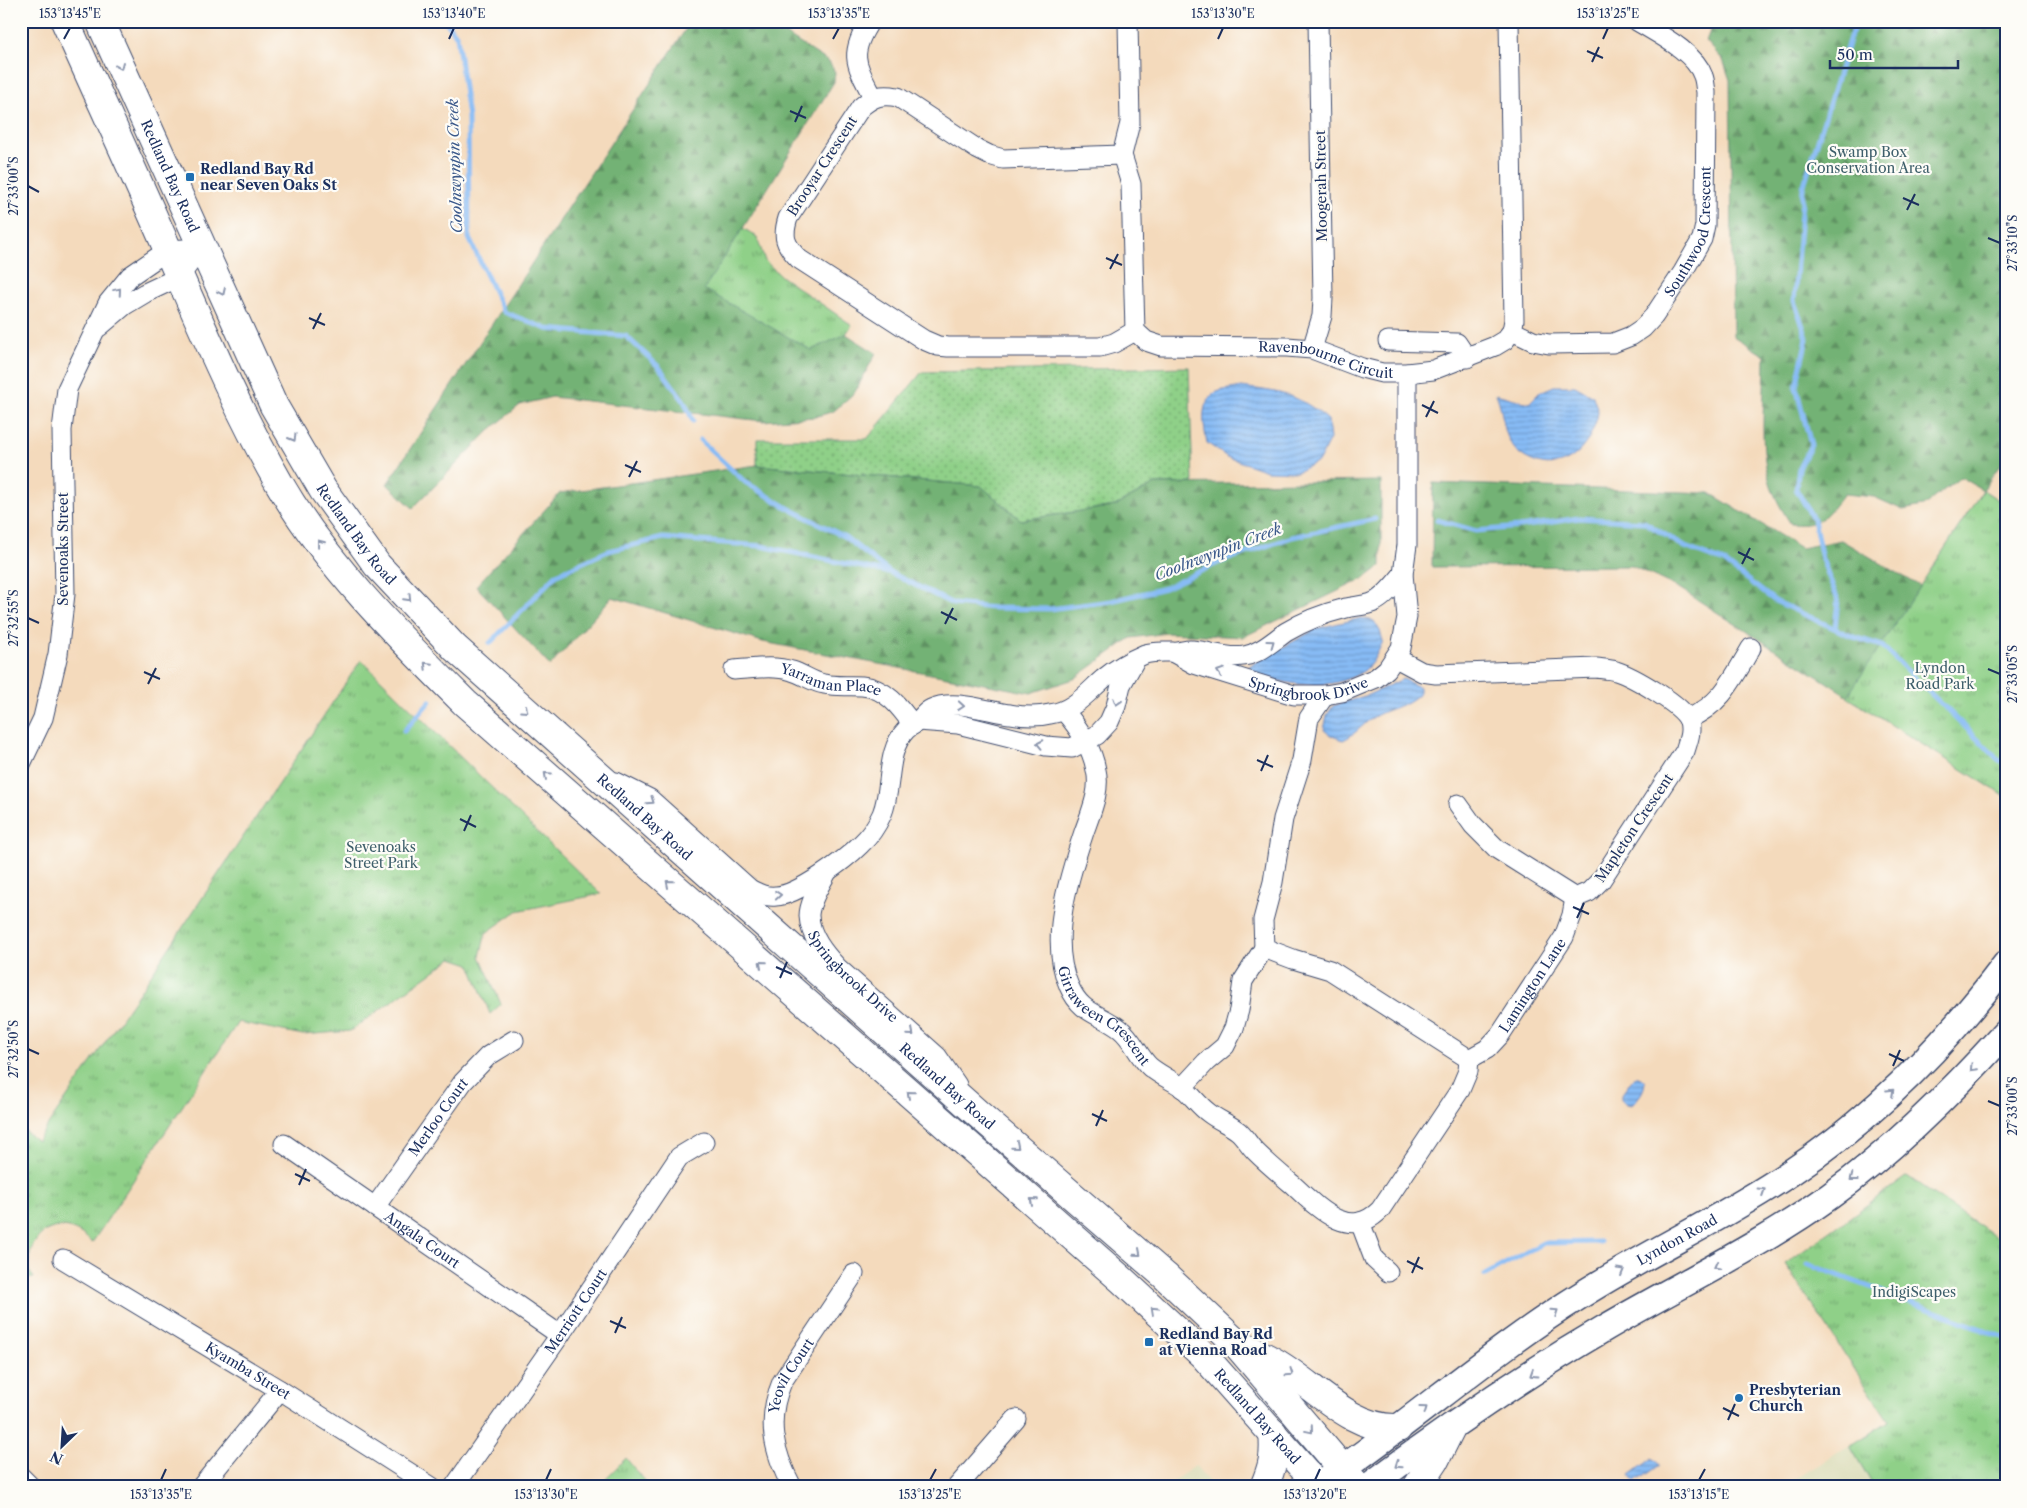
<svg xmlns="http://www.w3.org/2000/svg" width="2027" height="1508" viewBox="0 0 2027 1508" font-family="'Libre Caslon Text',serif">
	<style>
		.built { fill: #dddebc }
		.grass { fill: url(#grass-dots); stroke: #558073 }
		.forest { fill: url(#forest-firs); stroke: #477069 }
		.park { fill: url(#park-tufts); stroke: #558073 }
		.water { fill: url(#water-rules); stroke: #5175aa }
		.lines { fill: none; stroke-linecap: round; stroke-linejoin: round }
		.stream { stroke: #87bbf5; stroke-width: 5 }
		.minor-casing { stroke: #3c496c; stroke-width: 21 }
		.secondary-casing { stroke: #3c496c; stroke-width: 29 }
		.primary-casing { stroke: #3c496c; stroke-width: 30 }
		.minor { stroke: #fff; stroke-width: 19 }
		.secondary { stroke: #fff; stroke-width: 26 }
		.primary { stroke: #fff; stroke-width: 28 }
		.oneway { stroke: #8d97ae }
		.ticks { fill: none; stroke: #1b2f5e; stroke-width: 2 }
		.poi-dot { fill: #1f6fb2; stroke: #fdfcf7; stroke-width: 2 }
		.labels { text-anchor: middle; stroke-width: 4.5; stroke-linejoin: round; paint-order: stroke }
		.park-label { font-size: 14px; fill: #3e5f6b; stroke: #fdfcf7 }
		.street-label { font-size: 14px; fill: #1b2f5e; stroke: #fdfcf7 }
		.poi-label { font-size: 14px; font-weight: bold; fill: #1b2f5e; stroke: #fdfcf7; text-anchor: start }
		.water-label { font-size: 15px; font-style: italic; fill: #3b598b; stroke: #fdfcf7 }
		.neatline { fill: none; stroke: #1b2f5e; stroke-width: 2 }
		.ticks-label { font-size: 12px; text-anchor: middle; fill: #1b2f5e }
	</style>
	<defs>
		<pattern id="grass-dots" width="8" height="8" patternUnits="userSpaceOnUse" patternTransform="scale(1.25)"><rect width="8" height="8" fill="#8fd088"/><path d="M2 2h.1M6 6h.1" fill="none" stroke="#74a972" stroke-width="1.8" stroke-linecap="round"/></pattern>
		<pattern id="forest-firs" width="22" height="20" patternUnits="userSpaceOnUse" patternTransform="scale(1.25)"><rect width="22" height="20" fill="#73b274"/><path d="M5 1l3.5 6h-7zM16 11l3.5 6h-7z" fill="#5e9162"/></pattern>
		<pattern id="park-tufts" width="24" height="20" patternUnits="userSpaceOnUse" patternTransform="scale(1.25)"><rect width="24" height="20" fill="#8fd088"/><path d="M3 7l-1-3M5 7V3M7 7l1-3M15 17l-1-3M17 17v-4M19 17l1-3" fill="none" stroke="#74a972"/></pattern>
		<pattern id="water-rules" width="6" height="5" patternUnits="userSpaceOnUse" patternTransform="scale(1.25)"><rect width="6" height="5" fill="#87bbf5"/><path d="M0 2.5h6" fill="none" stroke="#6e98ca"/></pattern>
	</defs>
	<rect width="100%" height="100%" fill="#fdfcf7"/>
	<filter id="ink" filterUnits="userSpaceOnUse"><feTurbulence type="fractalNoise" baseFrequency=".02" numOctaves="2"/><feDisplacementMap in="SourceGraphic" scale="10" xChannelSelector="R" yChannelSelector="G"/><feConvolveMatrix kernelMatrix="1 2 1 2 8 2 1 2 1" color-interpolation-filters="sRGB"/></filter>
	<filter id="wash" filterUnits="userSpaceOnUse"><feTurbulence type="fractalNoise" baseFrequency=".0096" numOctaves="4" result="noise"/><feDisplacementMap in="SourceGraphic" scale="20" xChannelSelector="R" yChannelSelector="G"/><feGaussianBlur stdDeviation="1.12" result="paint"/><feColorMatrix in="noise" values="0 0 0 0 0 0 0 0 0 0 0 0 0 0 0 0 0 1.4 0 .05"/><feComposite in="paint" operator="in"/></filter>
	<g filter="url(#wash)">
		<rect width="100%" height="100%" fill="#f4dabc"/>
		<g class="built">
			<path d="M1850 1446 1874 1487H1782Z"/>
			<path d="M1195 1465 1213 1487H1166Z"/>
		</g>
		<path class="grass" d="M1189 367 1193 483 1155 484 1115 506 1021 520 980 486 757 465V439H867L922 372Z"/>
		<g class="forest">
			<path d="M691 21H765L829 62 835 72 834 82 705 289 811 350 846 334 876 353 855 392 834 411 815 417 763 421 552 397 520 405 490 430 413 508 387 484Z"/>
			<path d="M1714 21H2006V456L1983 490 2006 505 1929 573 1983 490 1961 477 1923 506 1903 510 1874 497 1844 494C1826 515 1822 527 1791 524 1781 509 1772 493 1768 475 1759 445 1765 389 1765 356L1733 336 1730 80 1723 60 1706 41Z"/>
			<path d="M757 465 981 486 1021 520 1115 506 1155 484 1381 481V566L1365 578 1243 637 1167 633 1131 638 1074 679 1031 693 763 642 612 597 550 666 476 586 560 493Z"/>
			<path d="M1433 483 1710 493 1801 548 1841 540 1920 586H1932L2006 797 1679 588 1632 566 1432 567Z"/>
		</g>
		<g class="park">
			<path d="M743 228 757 237 765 261 782 277 852 325 846 334 811 350 704 289Z"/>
			<path d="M1983 490 2006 505V797L1847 697Z"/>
			<path d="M361 660 601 894 517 911 486 933 480 956 501 1004 490 1014 470 964 452 958 350 1031 303 1035 238 1022 92 1243C64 1212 26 1229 29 1271L34 1278 21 1279V1128L37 1141 141 990Z"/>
			<path d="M1907 1176 2006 1244V1487H1874L1850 1446 1889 1421 1785 1264Z"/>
			<path d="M626 1458 649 1487H597Z"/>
		</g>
		<g class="water">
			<path d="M1554 386H1575L1593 396C1594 401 1597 406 1598 411 1598 418 1593 430 1590 436 1575 465 1547 474 1520 454 1501 439 1505 414 1496 394L1529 403 1540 392Z"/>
			<path d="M1241 387C1279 392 1298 393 1328 420L1330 439 1319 461 1297 472 1267 471 1227 457 1207 443C1204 427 1198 401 1217 392 1224 389 1234 389 1241 387Z"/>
			<path d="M1362 618 1374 621 1380 631 1383 641C1378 652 1372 666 1362 672 1335 688 1304 687 1276 680 1266 677 1256 675 1249 666L1318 628Z"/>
			<path d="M1403 679 1419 687V694C1406 707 1387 708 1372 718 1361 726 1356 734 1343 740L1332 736 1324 730 1327 715 1333 706 1368 695Z"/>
			<path d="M1635 1076 1641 1078 1645 1082C1644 1092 1639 1097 1632 1105L1627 1104 1621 1099V1095Z"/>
			<path d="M1653 1458 1659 1465 1635 1482 1630 1475Z"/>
		</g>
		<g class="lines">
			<g class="stream">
				<path d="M445 21 457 36 468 117 469 238 504 312 547 329 626 336 659 367 684 401 693 421"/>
				<path d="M700 440 745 482 788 508 845 537 889 572 953 604 994 608 1050 609 1111 601 1165 588 1218 563 1292 537 1375 519"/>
				<path d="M1437 520 1476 531 1520 527 1579 518 1644 522 1685 547 1724 562 1775 601 1851 636 1882 646 1999 760 2006 763"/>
				<path d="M1835 628 1838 600 1822 559 1814 520 1796 489 1799 468 1811 445 1796 387 1807 338 1794 301 1803 188 1850 37 1857 21"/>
				<path d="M490 643 557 574 608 551 663 538 761 546 886 572"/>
				<path d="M404 731 430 701"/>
				<path d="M1808 1264 2006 1338"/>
				<path d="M1485 1275 1543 1243 1600 1242"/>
			</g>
		</g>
	</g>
	<g filter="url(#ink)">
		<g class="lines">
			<defs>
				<g id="minor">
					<path d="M870 21C848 55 856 64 873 97"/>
					<path id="s1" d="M1128 21 1130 123 1122 155 1131 184 1135 331 1146 341 1161 346 1287 347 1312 349 1362 368 1382 373H1407L1433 370 1495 346 1505 340 1512 331 1514 320 1509 21"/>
					<path d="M1122 155 1003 159 989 155 977 149 898 97C881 94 874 96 861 107L788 218C782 237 785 245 799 259L924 340 938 346 948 347H1100L1114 343 1135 331"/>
					<path d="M99 327 125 305 145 293 179 277 201 248"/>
					<path id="s2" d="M1512 331 1533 341 1549 344 1613 343 1631 336 1643 328 1654 316 1683 272 1702 239 1705 225 1706 92C1705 87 1705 81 1703 76 1695 52 1658 34 1637 21"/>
					<path d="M1388 341 1457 343 1467 358"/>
					<path d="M1312 349 1322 316 1323 298 1318 21"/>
					<path id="s3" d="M1174 653 1194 664 1294 695H1325L1342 692 1376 678 1387 669 1401 648 1407 617 1403 574 1407 545V373"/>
					<path d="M1396 658 1422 672 1436 674 1596 668C1603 669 1609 669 1616 671 1632 676 1683 705 1689 721 1692 732 1688 741 1685 751L1601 880 1589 892 1575 898 1497 849 1473 825 1458 804"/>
					<path id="s4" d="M734 670C752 669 773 665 792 671 803 674 812 682 824 684 837 687 849 685 862 686 886 688 900 707 913 725"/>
					<path id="s5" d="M1064 711C1079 728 1092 747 1096 770 1101 790 1091 812 1084 832 1069 877 1048 940 1069 986 1081 1014 1099 1013 1120 1029 1133 1039 1138 1056 1150 1067 1160 1075 1171 1080 1182 1087 1192 1095 1199 1106 1209 1113 1218 1120 1229 1124 1238 1131 1245 1137 1249 1145 1255 1151 1267 1163 1279 1173 1292 1184 1316 1206 1348 1242 1380 1210L1460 1090 1468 1071 1469 1059 1330 970 1293 959 1264 948 1263 920 1273 882 1283 819 1302 760 1309 718 1325 695"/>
					<path d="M1688 719C1723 703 1732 680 1751 648"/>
					<path d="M918 721 958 724 1046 746 1072 748 1097 735 1109 722 1116 706 1121 685 1135 660"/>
					<path d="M21 764 43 718 58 654 65 594 62 430 67 389 108 303 130 276 168 250 201 248"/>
					<path d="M616 782 650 799 750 889C759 894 766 897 776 896 798 895 845 860 861 844 870 836 877 825 882 814 893 788 885 752 906 730 910 726 915 724 919 720 923 716 926 711 931 709 953 698 987 711 1010 714 1022 716 1038 717 1050 714 1073 711 1087 693 1103 679 1114 670 1131 660 1145 654 1154 651 1163 652 1173 652 1179 653 1186 649 1192 650 1209 651 1227 659 1244 656 1261 653 1273 641 1286 632 1304 621 1326 613 1346 608 1354 606 1366 606 1374 602 1385 597 1395 583 1403 574"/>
					<path id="s6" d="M827 872C821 884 809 902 809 916 810 936 824 953 837 967L937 1056 957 1085"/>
					<path id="s7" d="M1469 1059 1487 1049 1500 1035 1564 937 1572 915 1575 898"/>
					<path d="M1182 1088 1206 1062 1225 1046 1234 1028 1239 1010 1243 981 1264 948"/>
					<path id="s8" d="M284 1144 560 1335"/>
					<path id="s9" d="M375 1207 463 1082 488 1056 514 1040"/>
					<path d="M1360 1222 1374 1259 1388 1272"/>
					<path id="s10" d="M63 1259 280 1390 432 1487"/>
					<path d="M21 1477 31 1487"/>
					<path d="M201 1487 280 1390"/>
					<path id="s11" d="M454 1487 560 1335 679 1157 704 1142"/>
					<path id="s12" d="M792 1487C773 1451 766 1420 782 1382L854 1274"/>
					<path d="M957 1487 1016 1419"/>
				</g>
				<g id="secondary">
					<path id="s13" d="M1316 1487C1406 1427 1487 1354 1578 1297 1647 1253 1722 1219 1790 1173 1873 1118 1946 1044 2006 964"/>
					<path d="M1368 1487C1444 1430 1523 1376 1605 1328 1680 1284 1759 1247 1830 1196 1895 1149 1952 1092 2006 1032"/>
				</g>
				<g id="primary">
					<path id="s14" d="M65 21C99 97 134 172 167 248 202 327 236 408 279 483 326 565 399 637 465 703L1122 1280 1204 1356 1320 1487"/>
					<path id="s15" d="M100 21 274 406 323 490 377 565 455 648 977 1113 1165 1276 1233 1340 1358 1487"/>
					<path d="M1247 1348C1257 1353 1268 1358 1278 1364 1316 1387 1352 1430 1398 1428"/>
					<path d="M1264 1487C1273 1466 1275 1455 1273 1433"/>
					<path d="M1417 1487 1435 1460 1451 1428"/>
				</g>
			</defs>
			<use href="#minor" class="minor-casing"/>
			<use href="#secondary" class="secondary-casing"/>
			<use href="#primary" class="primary-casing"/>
			<use href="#minor" class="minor"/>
			<use href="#secondary" class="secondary"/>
			<use href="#primary" class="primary"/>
		</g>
		<defs><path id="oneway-chevron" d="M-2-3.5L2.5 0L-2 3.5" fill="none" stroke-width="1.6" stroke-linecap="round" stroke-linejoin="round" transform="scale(1.25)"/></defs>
		<g class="oneway">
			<use href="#oneway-chevron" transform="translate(120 66) rotate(66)"/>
			<use href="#oneway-chevron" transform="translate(118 291) rotate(-50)"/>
			<use href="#oneway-chevron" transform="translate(222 292) rotate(65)"/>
			<use href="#oneway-chevron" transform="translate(293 438) rotate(60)"/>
			<use href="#oneway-chevron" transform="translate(320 543) rotate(-128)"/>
			<use href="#oneway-chevron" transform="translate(408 598) rotate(47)"/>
			<use href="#oneway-chevron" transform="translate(1271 643) rotate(-36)"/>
			<use href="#oneway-chevron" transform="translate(427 665) rotate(-135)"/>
			<use href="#oneway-chevron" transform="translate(1220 672) rotate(-162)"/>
			<use href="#oneway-chevron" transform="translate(1117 702) rotate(107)"/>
			<use href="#oneway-chevron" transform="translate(961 706) rotate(5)"/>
			<use href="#oneway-chevron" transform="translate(525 710) rotate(42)"/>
			<use href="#oneway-chevron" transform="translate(1040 744) rotate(-168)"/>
			<use href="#oneway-chevron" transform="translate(547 775) rotate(-138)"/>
			<use href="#oneway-chevron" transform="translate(651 801) rotate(35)"/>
			<use href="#oneway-chevron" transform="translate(669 883) rotate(-139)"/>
			<use href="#oneway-chevron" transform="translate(778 895) rotate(-5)"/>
			<use href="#oneway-chevron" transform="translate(762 964) rotate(-139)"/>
			<use href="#oneway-chevron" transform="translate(911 1033) rotate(41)"/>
			<use href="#oneway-chevron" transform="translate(1973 1068) rotate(133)"/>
			<use href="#oneway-chevron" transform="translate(1891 1092) rotate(-43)"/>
			<use href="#oneway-chevron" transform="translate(910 1094) rotate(-139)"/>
			<use href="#oneway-chevron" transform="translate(1016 1146) rotate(41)"/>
			<use href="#oneway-chevron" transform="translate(1853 1178) rotate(142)"/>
			<use href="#oneway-chevron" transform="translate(1762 1191) rotate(-32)"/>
			<use href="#oneway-chevron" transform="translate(1033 1201) rotate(-139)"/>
			<use href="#oneway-chevron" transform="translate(1138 1253) rotate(41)"/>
			<use href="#oneway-chevron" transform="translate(1717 1266) rotate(152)"/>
			<use href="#oneway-chevron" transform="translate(1621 1271) rotate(-30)"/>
			<use href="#oneway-chevron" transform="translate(1154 1310) rotate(-137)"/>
			<use href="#oneway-chevron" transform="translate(1555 1312) rotate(-34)"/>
			<use href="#oneway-chevron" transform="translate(1290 1373) rotate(35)"/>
			<use href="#oneway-chevron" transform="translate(1533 1374) rotate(148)"/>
			<use href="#oneway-chevron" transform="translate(1424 1409) rotate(-36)"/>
			<use href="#oneway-chevron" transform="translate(1310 1430) rotate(50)"/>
			<use href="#oneway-chevron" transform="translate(1398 1465) rotate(145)"/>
		</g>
	</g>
	<path class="ticks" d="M64 39 70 28M449 39 454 28M833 39 839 28M1218 39 1223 28M1603 39 1608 28M1587 51 1603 58M1592 62 1599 47M790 111 806 118M795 122 802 106M28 186 39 192M1903 198 1919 205M1907 210 1915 194M1988 238 2000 243M1106 258 1122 265M1110 269 1118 254M309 318 325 325M313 329 321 313M1422 405 1438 413M1426 417 1434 401M625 465 641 472M629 477 637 461M1738 552 1754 560M1742 564 1750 548M941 612 957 620M28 618 39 623M945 624 953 608M1988 669 2000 674M144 672 160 679M148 684 156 668M1257 760 1273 767M1261 771 1268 755M460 819 476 827M464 831 471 815M1573 907 1589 914M1577 918 1584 903M776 967 792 974M780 978 787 962M28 1049 39 1054M1889 1054 1904 1061M1893 1066 1900 1050M1988 1101 2000 1106M1092 1114 1107 1121M1096 1126 1103 1110M295 1174 310 1181M299 1185 306 1169M1407 1261 1423 1269M1412 1273 1419 1257M610 1321 626 1328M615 1333 622 1317M1723 1408 1739 1416M1728 1420 1735 1404M161 1480 166 1469M546 1480 551 1469M930 1480 936 1469M1315 1480 1320 1469M1699 1480 1705 1469"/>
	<g class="poi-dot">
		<rect x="185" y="172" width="10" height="10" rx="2.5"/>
		<rect x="1144" y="1337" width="10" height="10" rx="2.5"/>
		<circle cx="1739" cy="1398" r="5"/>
	</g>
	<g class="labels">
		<g class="park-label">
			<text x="1868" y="157">Swamp Box<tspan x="1868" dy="16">Conservation Area</tspan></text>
			<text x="1940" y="673">Lyndon<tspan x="1940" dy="16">Road Park</tspan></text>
			<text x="381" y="852">Sevenoaks<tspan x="381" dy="16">Street Park</tspan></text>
			<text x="1914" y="1297">IndigiScapes</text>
		</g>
		<g class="street-label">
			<text transform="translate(822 166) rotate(-57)" y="5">Brooyar Crescent</text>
			<text dy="5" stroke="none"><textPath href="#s15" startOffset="170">Redland Bay Road</textPath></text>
			<text transform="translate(1321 186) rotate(-91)" y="5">Moogerah Street</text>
			<text dy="5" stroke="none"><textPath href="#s2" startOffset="248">Southwood Crescent</textPath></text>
			<text dy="5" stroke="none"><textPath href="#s1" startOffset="510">Ravenbourne Circuit</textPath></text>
			<text dy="5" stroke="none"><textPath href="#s15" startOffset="575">Redland Bay Road</textPath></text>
			<text transform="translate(63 549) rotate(-90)" y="5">Sevenoaks Street</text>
			<text dy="5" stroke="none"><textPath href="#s3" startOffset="142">Springbrook Drive</textPath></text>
			<text dy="5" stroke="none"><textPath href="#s4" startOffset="99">Yarraman Place</textPath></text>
			<text dy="5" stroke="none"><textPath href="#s15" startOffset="980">Redland Bay Road</textPath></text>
			<text transform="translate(1634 828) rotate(-56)" y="5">Mapleton Crescent</text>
			<text dy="5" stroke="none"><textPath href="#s6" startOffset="125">Springbrook Drive</textPath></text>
			<text dy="5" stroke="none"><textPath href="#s7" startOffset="99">Lamington Lane</textPath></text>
			<text dy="5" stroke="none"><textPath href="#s5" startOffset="336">Girraween Crescent</textPath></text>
			<text dy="5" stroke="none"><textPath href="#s15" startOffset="1385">Redland Bay Road</textPath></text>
			<text dy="5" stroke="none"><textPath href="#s9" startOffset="110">Merloo Court</textPath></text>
			<text dy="5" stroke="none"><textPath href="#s8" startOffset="168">Angala Court</textPath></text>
			<text dy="5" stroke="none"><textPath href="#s13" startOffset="438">Lyndon Road</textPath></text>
			<text dy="5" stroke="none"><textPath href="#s11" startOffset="214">Merriott Court</textPath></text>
			<text dy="5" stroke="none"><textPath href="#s10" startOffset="216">Kyamba Street</textPath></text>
			<text dy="5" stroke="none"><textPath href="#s12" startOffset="119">Yeovil Court</textPath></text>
			<text dy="5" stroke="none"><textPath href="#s14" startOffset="1865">Redland Bay Road</textPath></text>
		</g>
		<g class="poi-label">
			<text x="200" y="174">Redland Bay Rd<tspan x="200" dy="16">near Seven Oaks St</tspan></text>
			<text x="1159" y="1339">Redland Bay Rd<tspan x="1159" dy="16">at Vienna Road</tspan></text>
			<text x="1749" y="1395">Presbyterian<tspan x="1749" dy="16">Church</tspan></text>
		</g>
		<g class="water-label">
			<text transform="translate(455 166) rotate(-92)" y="5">Coolnwynpin Creek</text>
			<text transform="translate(1218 552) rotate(-21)" y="5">Coolnwynpin Creek</text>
		</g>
	</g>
	<rect width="2027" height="1508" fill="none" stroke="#fdfcf7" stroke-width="55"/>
	<g transform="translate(62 1446) rotate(205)" stroke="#fdfcf7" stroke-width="4" paint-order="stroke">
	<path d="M0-4L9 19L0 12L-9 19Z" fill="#1b2f5e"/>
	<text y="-8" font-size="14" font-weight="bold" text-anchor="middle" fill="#1b2f5e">N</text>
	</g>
	<path d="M1830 60v8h128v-8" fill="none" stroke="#1b2f5e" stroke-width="2.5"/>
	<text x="1837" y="60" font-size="15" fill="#1b2f5e" stroke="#fdfcf7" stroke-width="4" paint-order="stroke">50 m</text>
	<rect x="28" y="28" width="1972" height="1452" class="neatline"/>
	<g class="ticks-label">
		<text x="70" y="18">153°13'45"E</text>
		<text x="454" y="18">153°13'40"E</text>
		<text x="839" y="18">153°13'35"E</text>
		<text x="1223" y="18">153°13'30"E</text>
		<text x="1608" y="18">153°13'25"E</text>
		<text transform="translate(14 186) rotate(-90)" y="4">27°33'00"S</text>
		<text transform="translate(2013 243) rotate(-90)" y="4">27°33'10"S</text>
		<text transform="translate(14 618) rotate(-90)" y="4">27°32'55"S</text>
		<text transform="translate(2013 674) rotate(-90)" y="4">27°33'05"S</text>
		<text transform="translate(14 1049) rotate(-90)" y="4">27°32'50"S</text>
		<text transform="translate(2013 1106) rotate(-90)" y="4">27°33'00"S</text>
		<text x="161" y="1499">153°13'35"E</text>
		<text x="546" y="1499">153°13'30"E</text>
		<text x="930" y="1499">153°13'25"E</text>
		<text x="1315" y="1499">153°13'20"E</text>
		<text x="1699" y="1499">153°13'15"E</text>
	</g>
</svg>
